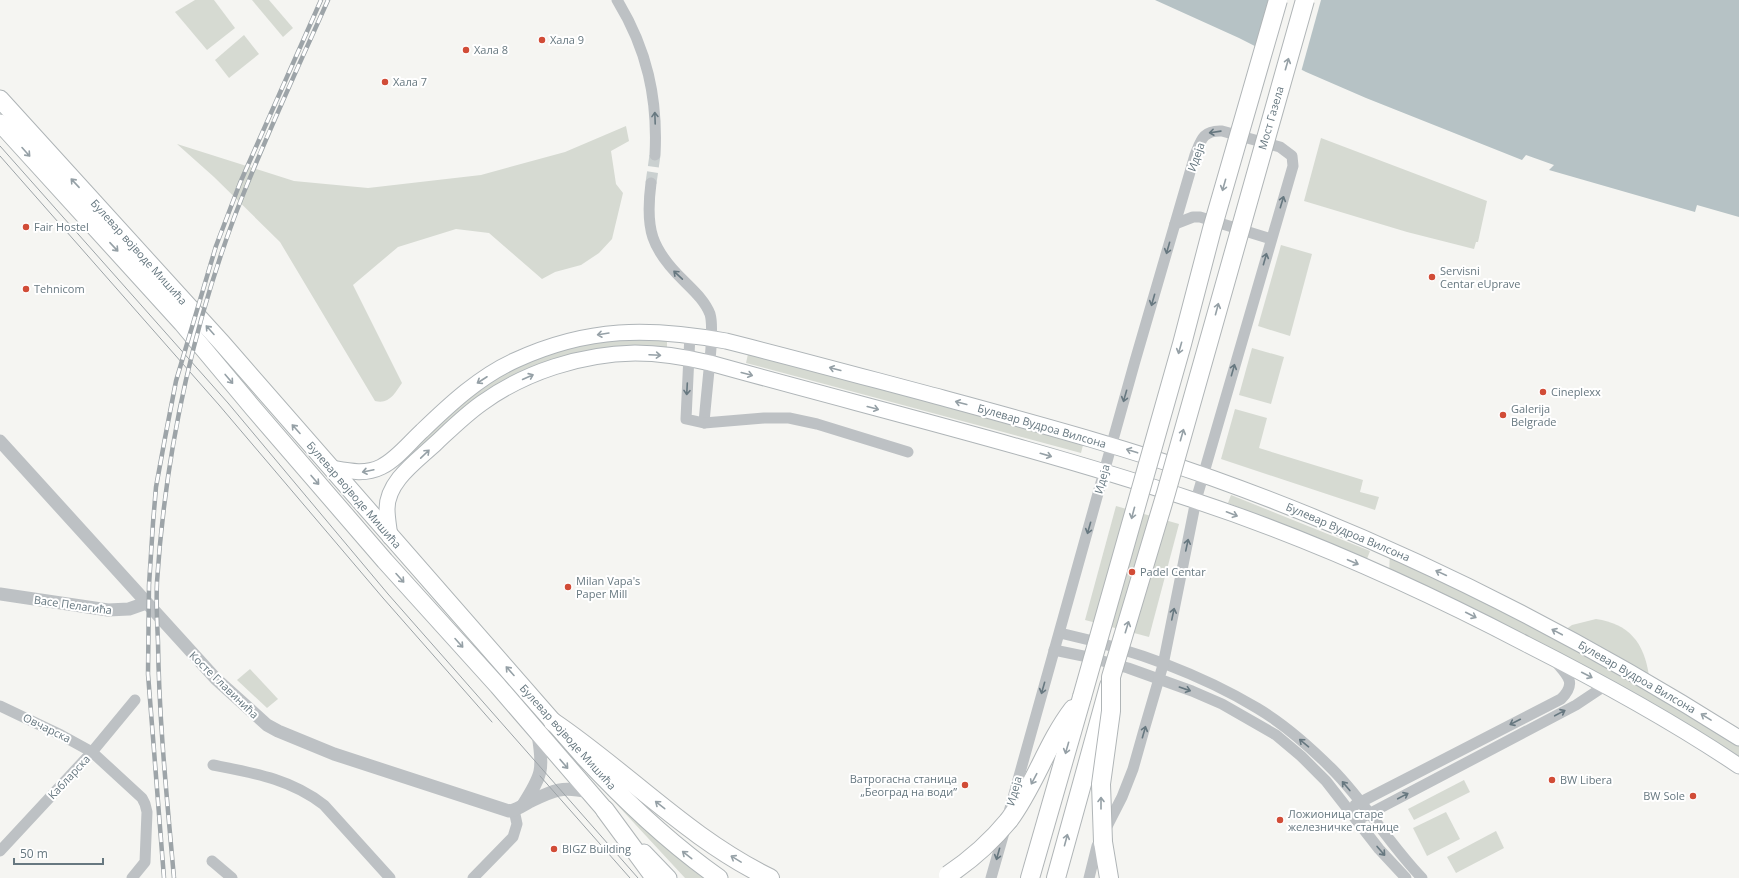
<svg xmlns="http://www.w3.org/2000/svg" width="1739" height="878" viewBox="0 0 1739 878" font-family="'Open Sans',sans-serif">
	<style>
		.green { fill: #d6dad2 }
		.water { fill: #b6c2c5 }
		.pier { fill: #f5f5f2 }
		.lines { fill: none; stroke-linecap: round; stroke-linejoin: round }
		.minor-tunnel { stroke: #cad0d0; stroke-width: 11; stroke-dasharray: 11 5.5; stroke-linecap: butt }
		.secondary-casing { stroke: #afb5b8; stroke-width: 17 }
		.primary-casing { stroke: #aeb4b6; stroke-width: 19 }
		.trunk-casing { stroke: #b0b5b7; stroke-width: 20 }
		.minor { stroke: #bdc1c4; stroke-width: 11 }
		.tertiary { stroke: #bdc1c4; stroke-width: 13 }
		.secondary { stroke: #fff; stroke-width: 15 }
		.primary { stroke: #fff; stroke-width: 17 }
		.trunk { stroke: #fff; stroke-width: 18 }
		.tram { stroke: #9da4a8; stroke-width: 1 }
		.rail-casing { stroke: #9da4a8; stroke-width: 4.5 }
		.rail { stroke: #fff; stroke-width: 3; stroke-dasharray: 9; stroke-linecap: butt }
		.trunk-bridge-casing { stroke: #b0b5b7; stroke-width: 20; stroke-linecap: butt }
		.trunk-bridge { stroke: #fff; stroke-width: 18 }
		.oneway { stroke: #95a0a6 }
		.oneway2 { stroke: #677880 }
		.poi-dot { fill: #d14c37; stroke: #fff; stroke-width: 1.5 }
		.labels { text-anchor: middle; stroke-width: 4; stroke-linejoin: round; paint-order: stroke }
		.poi-label { font-size: 11px; fill: #677880; stroke: #fff; text-anchor: start }
		.street-label { font-size: 11px; fill: #677880; stroke: #fff }
	</style>
	<rect width="100%" height="100%" fill="#f5f5f2"/>
	<g class="green">
		<path d="M195 0H214L235 28 207 50 175 12Z"/>
		<path d="M252 0H269L293 28 283 37Z"/>
		<path d="M244 35 259 54 229 78 215 60Z"/>
		<path d="M626 126 629 141 611 151 616 184 623 193 612 239 599 253 581 265 555 272 542 279 489 233 456 229 398 247 353 285 402 383C395 393 389 405 375 401L280 242 214 177 177 144 294 181 368 188 481 175 565 152Z"/>
		<path d="M1321 138 1487 201 1478 242H1476L1474 249 1407 232 1304 201Z"/>
		<path d="M1281 245 1312 254 1290 336 1258 326Z"/>
		<path d="M667 338V347H614L536 367 406 465 402 459 469 398 513 367 554 351 608 339Z"/>
		<path d="M1252 348 1284 357 1271 404 1239 395Z"/>
		<path d="M748 354 1084 441 1081 453 746 363Z"/>
		<path d="M1235 409 1267 418 1259 448 1363 480 1360 492 1379 497 1375 510 1221 459Z"/>
		<path d="M1231 495 1370 551 1367 559 1228 503Z"/>
		<path d="M1116 506 1179 524 1149 637 1085 620Z"/>
		<path d="M1390 550 1739 738V766L1389 576Z"/>
		<path d="M1596 619C1629 624 1644 642 1649 676L1565 630 1572 625Z"/>
		<path d="M250 669 278 699 267 708 237 680Z"/>
		<path d="M1464 780 1470 792 1414 820 1408 809Z"/>
		<path d="M597 783 686 865 703 878H685Z"/>
		<path d="M1446 812 1460 839 1427 856 1413 828Z"/>
		<path d="M1496 831 1504 848 1456 873 1447 857Z"/>
	</g>
	<path class="water" d="M1155 0H1739V217L1697 205 1695 212 1549 170 1554 165 1526 155 1522 160 1366 98 1306 72 1239 38Z"/>
	<path class="pier" d="M1275 0H1321L1301 72 1260 51Z"/>
	<g class="lines">
		<path class="minor-tunnel" d="M651 183 655 155"/>
		<defs>
			<g id="secondary">
				<path d="M331 468C348 471 365 475 381 467 397 459 410 442 422 431 450 404 480 376 516 360 588 327 649 327 726 341 798 359 871 379 943 398 1034 423 1124 447 1212 478 1397 544 1573 633 1739 738"/>
				<path d="M390 537C389 528 387 518 387 509 387 481 417 461 436 443 451 429 465 415 482 403 525 372 581 354 635 353 660 353 685 357 710 363 871 408 1034 447 1193 500 1308 538 1419 588 1526 644 1599 681 1671 720 1739 766"/>
				<path d="M644 852 669 878"/>
			</g>
			<g id="primary">
				<path d="M0 99 222 343 584 757C625 801 669 843 719 878"/>
				<path d="M0 123 182 323 253 408 385 561 498 686 605 810"/>
			</g>
			<g id="trunk">
				<path d="M553 722C627 772 689 839 770 878"/>
				<path d="M605 810 655 878"/>
				<path d="M1009 820C1035 785 1047 743 1073 709"/>
				<path d="M1103 842 1109 878"/>
				<path d="M1030 878 1082 697"/>
				<path d="M1056 878 1109 686"/>
			</g>
		</defs>
		<use href="#secondary" class="secondary-casing"/>
		<use href="#primary" class="primary-casing"/>
		<use href="#trunk" class="trunk-casing"/>
		<g class="minor">
			<path d="M617 0C647 49 658 98 655 155"/>
			<path d="M651 183C645 229 651 249 684 281 694 291 705 301 710 314 713 324 711 337 711 348 709 373 706 398 704 423"/>
			<path d="M1175 224 1193 217H1200L1271 239"/>
			<path d="M690 334 686 419 704 423 764 418H789L817 424 908 452"/>
			<path d="M1060 633C1127 648 1197 672 1257 708 1284 724 1309 746 1332 769 1365 802 1389 844 1422 878"/>
			<path d="M1054 650 1088 657 1128 668 1192 691 1222 704 1276 735 1301 756 1326 781 1379 849 1406 878"/>
			<path d="M0 706 61 735 92 752 142 798 145 804 147 812 145 862 132 878"/>
			<path d="M213 765C254 773 291 779 324 805L390 878"/>
			<path d="M1355 805 1561 699C1577 683 1568 676 1556 662"/>
			<path d="M1009 812 1135 361 1195 155C1201 140 1203 130 1222 131L1280 147 1292 156 1293 166 1196 500 1163 665 1144 730 1133 769 1122 797 1097 846 1089 878"/>
			<path d="M1363 817 1576 705 1606 685"/>
			<path d="M0 851 92 752 135 700"/>
			<path d="M212 861 232 878"/>
			<path d="M473 878 513 837 517 824 514 810"/>
			<path d="M991 878 1005 829"/>
		</g>
		<g class="tertiary">
			<path d="M0 441 216 679 267 725 278 731 334 754 509 811C517 810 522 806 529 802 554 790 561 786 589 792"/>
			<path d="M0 594 108 610 129 609 146 603"/>
			<path d="M523 805C542 775 544 770 538 735"/>
		</g>
		<use href="#secondary" class="secondary"/>
		<use href="#primary" class="primary"/>
		<use href="#trunk" class="trunk"/>
		<g class="tram">
			<path d="M0 146 228 403 388 594 638 878"/>
			<path d="M0 156 219 405 383 598 492 722"/>
			<path d="M540 776 630 878"/>
		</g>
		<defs>
			<g id="rail">
				<path d="M164 878 148 674 149 585 153 523 156 487 165 438 176 381 216 246 240 183 321 0"/>
				<path d="M174 878C167 799 159 721 158 642 157 622 156 602 157 582 165 458 191 334 234 218 262 144 296 72 328 0"/>
			</g>
		</defs>
		<use href="#rail" class="rail-casing"/>
		<use href="#rail" class="rail"/>
		<defs>
			<g id="trunk-bridge">
				<path d="M1082 697 1182 344 1212 229 1278 0"/>
				<path d="M1103 842 1101 784 1111 711V677L1166 493 1305 0"/>
				<path d="M948 875C972 859 991 842 1009 820"/>
			</g>
		</defs>
		<use href="#trunk-bridge" class="trunk-bridge-casing"/>
		<use href="#trunk-bridge" class="trunk-bridge"/>
	</g>
	<defs><path id="oneway-shaft" d="M-6 0H5M1.5-3L5.5 0L1.5 3" fill="none" stroke-width="1.6" stroke-linecap="round" stroke-linejoin="round"/></defs>
	<g class="oneway">
		<use href="#oneway-shaft" transform="translate(1287 64) rotate(-74)"/>
		<use href="#oneway-shaft" transform="translate(26 152) rotate(48)"/>
		<use href="#oneway-shaft" transform="translate(75 183) rotate(-133)"/>
		<use href="#oneway-shaft" transform="translate(1224 185) rotate(106)"/>
		<use href="#oneway-shaft" transform="translate(114 247) rotate(47)"/>
		<use href="#oneway-shaft" transform="translate(1217 309) rotate(-75)"/>
		<use href="#oneway-shaft" transform="translate(210 330) rotate(-132)"/>
		<use href="#oneway-shaft" transform="translate(603 334) rotate(171)"/>
		<use href="#oneway-shaft" transform="translate(1180 348) rotate(106)"/>
		<use href="#oneway-shaft" transform="translate(655 355) rotate(3)"/>
		<use href="#oneway-shaft" transform="translate(835 369) rotate(-165)"/>
		<use href="#oneway-shaft" transform="translate(747 374) rotate(15)"/>
		<use href="#oneway-shaft" transform="translate(528 377) rotate(-24)"/>
		<use href="#oneway-shaft" transform="translate(229 379) rotate(50)"/>
		<use href="#oneway-shaft" transform="translate(482 380) rotate(147)"/>
		<use href="#oneway-shaft" transform="translate(961 403) rotate(-165)"/>
		<use href="#oneway-shaft" transform="translate(873 408) rotate(15)"/>
		<use href="#oneway-shaft" transform="translate(296 429) rotate(-132)"/>
		<use href="#oneway-shaft" transform="translate(1182 435) rotate(-74)"/>
		<use href="#oneway-shaft" transform="translate(1132 451) rotate(-162)"/>
		<use href="#oneway-shaft" transform="translate(425 454) rotate(-44)"/>
		<use href="#oneway-shaft" transform="translate(1046 455) rotate(16)"/>
		<use href="#oneway-shaft" transform="translate(368 471) rotate(168)"/>
		<use href="#oneway-shaft" transform="translate(315 480) rotate(49)"/>
		<use href="#oneway-shaft" transform="translate(1133 513) rotate(105)"/>
		<use href="#oneway-shaft" transform="translate(1232 514) rotate(21)"/>
		<use href="#oneway-shaft" transform="translate(1353 562) rotate(23)"/>
		<use href="#oneway-shaft" transform="translate(1441 573) rotate(-155)"/>
		<use href="#oneway-shaft" transform="translate(400 578) rotate(48)"/>
		<use href="#oneway-shaft" transform="translate(1471 615) rotate(27)"/>
		<use href="#oneway-shaft" transform="translate(1127 627) rotate(-73)"/>
		<use href="#oneway-shaft" transform="translate(1557 632) rotate(-152)"/>
		<use href="#oneway-shaft" transform="translate(459 643) rotate(48)"/>
		<use href="#oneway-shaft" transform="translate(510 671) rotate(-132)"/>
		<use href="#oneway-shaft" transform="translate(1587 675) rotate(27)"/>
		<use href="#oneway-shaft" transform="translate(1706 717) rotate(-148)"/>
		<use href="#oneway-shaft" transform="translate(1067 748) rotate(106)"/>
		<use href="#oneway-shaft" transform="translate(564 764) rotate(49)"/>
		<use href="#oneway-shaft" transform="translate(1034 779) rotate(118)"/>
		<use href="#oneway-shaft" transform="translate(1101 803) rotate(-90)"/>
		<use href="#oneway-shaft" transform="translate(660 805) rotate(-142)"/>
		<use href="#oneway-shaft" transform="translate(1066 840) rotate(-75)"/>
		<use href="#oneway-shaft" transform="translate(687 855) rotate(-142)"/>
		<use href="#oneway-shaft" transform="translate(736 859) rotate(-149)"/>
	</g>
	<g class="oneway2">
		<use href="#oneway-shaft" transform="translate(655 118) rotate(-92)"/>
		<use href="#oneway-shaft" transform="translate(1215 132) rotate(172)"/>
		<use href="#oneway-shaft" transform="translate(1282 202) rotate(-73)"/>
		<use href="#oneway-shaft" transform="translate(1168 248) rotate(106)"/>
		<use href="#oneway-shaft" transform="translate(1265 259) rotate(-74)"/>
		<use href="#oneway-shaft" transform="translate(678 275) rotate(-137)"/>
		<use href="#oneway-shaft" transform="translate(1153 300) rotate(106)"/>
		<use href="#oneway-shaft" transform="translate(1233 370) rotate(-74)"/>
		<use href="#oneway-shaft" transform="translate(687 389) rotate(93)"/>
		<use href="#oneway-shaft" transform="translate(1125 396) rotate(106)"/>
		<use href="#oneway-shaft" transform="translate(1089 528) rotate(106)"/>
		<use href="#oneway-shaft" transform="translate(1187 545) rotate(-78)"/>
		<use href="#oneway-shaft" transform="translate(1173 614) rotate(-78)"/>
		<use href="#oneway-shaft" transform="translate(1043 688) rotate(106)"/>
		<use href="#oneway-shaft" transform="translate(1185 689) rotate(19)"/>
		<use href="#oneway-shaft" transform="translate(1560 713) rotate(-28)"/>
		<use href="#oneway-shaft" transform="translate(1515 722) rotate(153)"/>
		<use href="#oneway-shaft" transform="translate(1144 732) rotate(-74)"/>
		<use href="#oneway-shaft" transform="translate(1304 743) rotate(-140)"/>
		<use href="#oneway-shaft" transform="translate(1346 786) rotate(-130)"/>
		<use href="#oneway-shaft" transform="translate(1403 796) rotate(-28)"/>
		<use href="#oneway-shaft" transform="translate(1381 851) rotate(49)"/>
		<use href="#oneway-shaft" transform="translate(998 854) rotate(106)"/>
	</g>
	<g class="poi-dot">
		<circle cx="542" cy="40" r="4"/>
		<circle cx="466" cy="50" r="4"/>
		<circle cx="385" cy="82" r="4"/>
		<circle cx="26" cy="227" r="4"/>
		<circle cx="1432" cy="277" r="4"/>
		<circle cx="26" cy="289" r="4"/>
		<circle cx="1543" cy="392" r="4"/>
		<circle cx="1503" cy="415" r="4"/>
		<circle cx="1132" cy="572" r="4"/>
		<circle cx="568" cy="587" r="4"/>
		<circle cx="1552" cy="780" r="4"/>
		<circle cx="965" cy="785" r="4"/>
		<circle cx="1693" cy="796" r="4"/>
		<circle cx="1280" cy="820" r="4"/>
		<circle cx="554" cy="849" r="4"/>
	</g>
	<g class="labels">
		<g class="poi-label">
			<text x="550" y="44">Хала 9</text>
			<text x="474" y="54">Хала 8</text>
			<text x="393" y="86">Хала 7</text>
			<text x="34" y="231">Fair Hostel</text>
			<text x="1440" y="275">Servisni<tspan x="1440" dy="13">Centar eUprave</tspan></text>
			<text x="34" y="293">Tehnicom</text>
			<text x="1551" y="396">Cineplexx</text>
			<text x="1511" y="413">Galerija<tspan x="1511" dy="13">Belgrade</tspan></text>
			<text x="1140" y="576">Padel Centar</text>
			<text x="576" y="585">Milan Vapa's<tspan x="576" dy="13">Paper Mill</tspan></text>
			<text x="957" y="783" text-anchor="end">Ватрогасна станица<tspan x="957" dy="13">„Београд на води”</tspan></text>
			<text x="1560" y="784">BW Libera</text>
			<text x="1685" y="800" text-anchor="end">BW Sole</text>
			<text x="1288" y="818">Ложионица старе<tspan x="1288" dy="13">железничке станице</tspan></text>
			<text x="562" y="853">BIGZ Building</text>
		</g>
		<g class="street-label">
			<text transform="translate(1271 118) rotate(-74)" y="4">Мост Газела</text>
			<text transform="translate(1196 157) rotate(-71)" y="4">Идеја</text>
			<text transform="translate(139 252) rotate(48)" y="4">Булевар војводе Мишића</text>
			<text transform="translate(1042 426) rotate(16)" y="4">Булевар Вудроа Вилсона</text>
			<text transform="translate(1102 479) rotate(-75)" y="4">Идеја</text>
			<text transform="translate(354 495) rotate(49)" y="4">Булевар војводе Мишића</text>
			<text transform="translate(1348 532) rotate(23)" y="4">Булевар Вудроа Вилсона</text>
			<text transform="translate(73 605) rotate(8)" y="4">Васе Пелагића</text>
			<text transform="translate(1637 677) rotate(30)" y="4">Булевар Вудроа Вилсона</text>
			<text transform="translate(224 685) rotate(44)" y="4">Косте Главинића</text>
			<text transform="translate(47 728) rotate(26)" y="4">Овчарска</text>
			<text transform="translate(568 737) rotate(48)" y="4">Булевар војводе Мишића</text>
			<text transform="translate(69 777) rotate(-47)" y="4">Кабларска</text>
			<text transform="translate(1014 791) rotate(-75)" y="4">Идеја</text>
		</g>
	</g>
	<path d="M14 858v6h89v-6" fill="none" stroke="#677880" stroke-width="2"/>
	<text x="20" y="858" font-size="12" fill="#677880" stroke="#ffffff" stroke-width="3" paint-order="stroke">50 m</text>
</svg>
